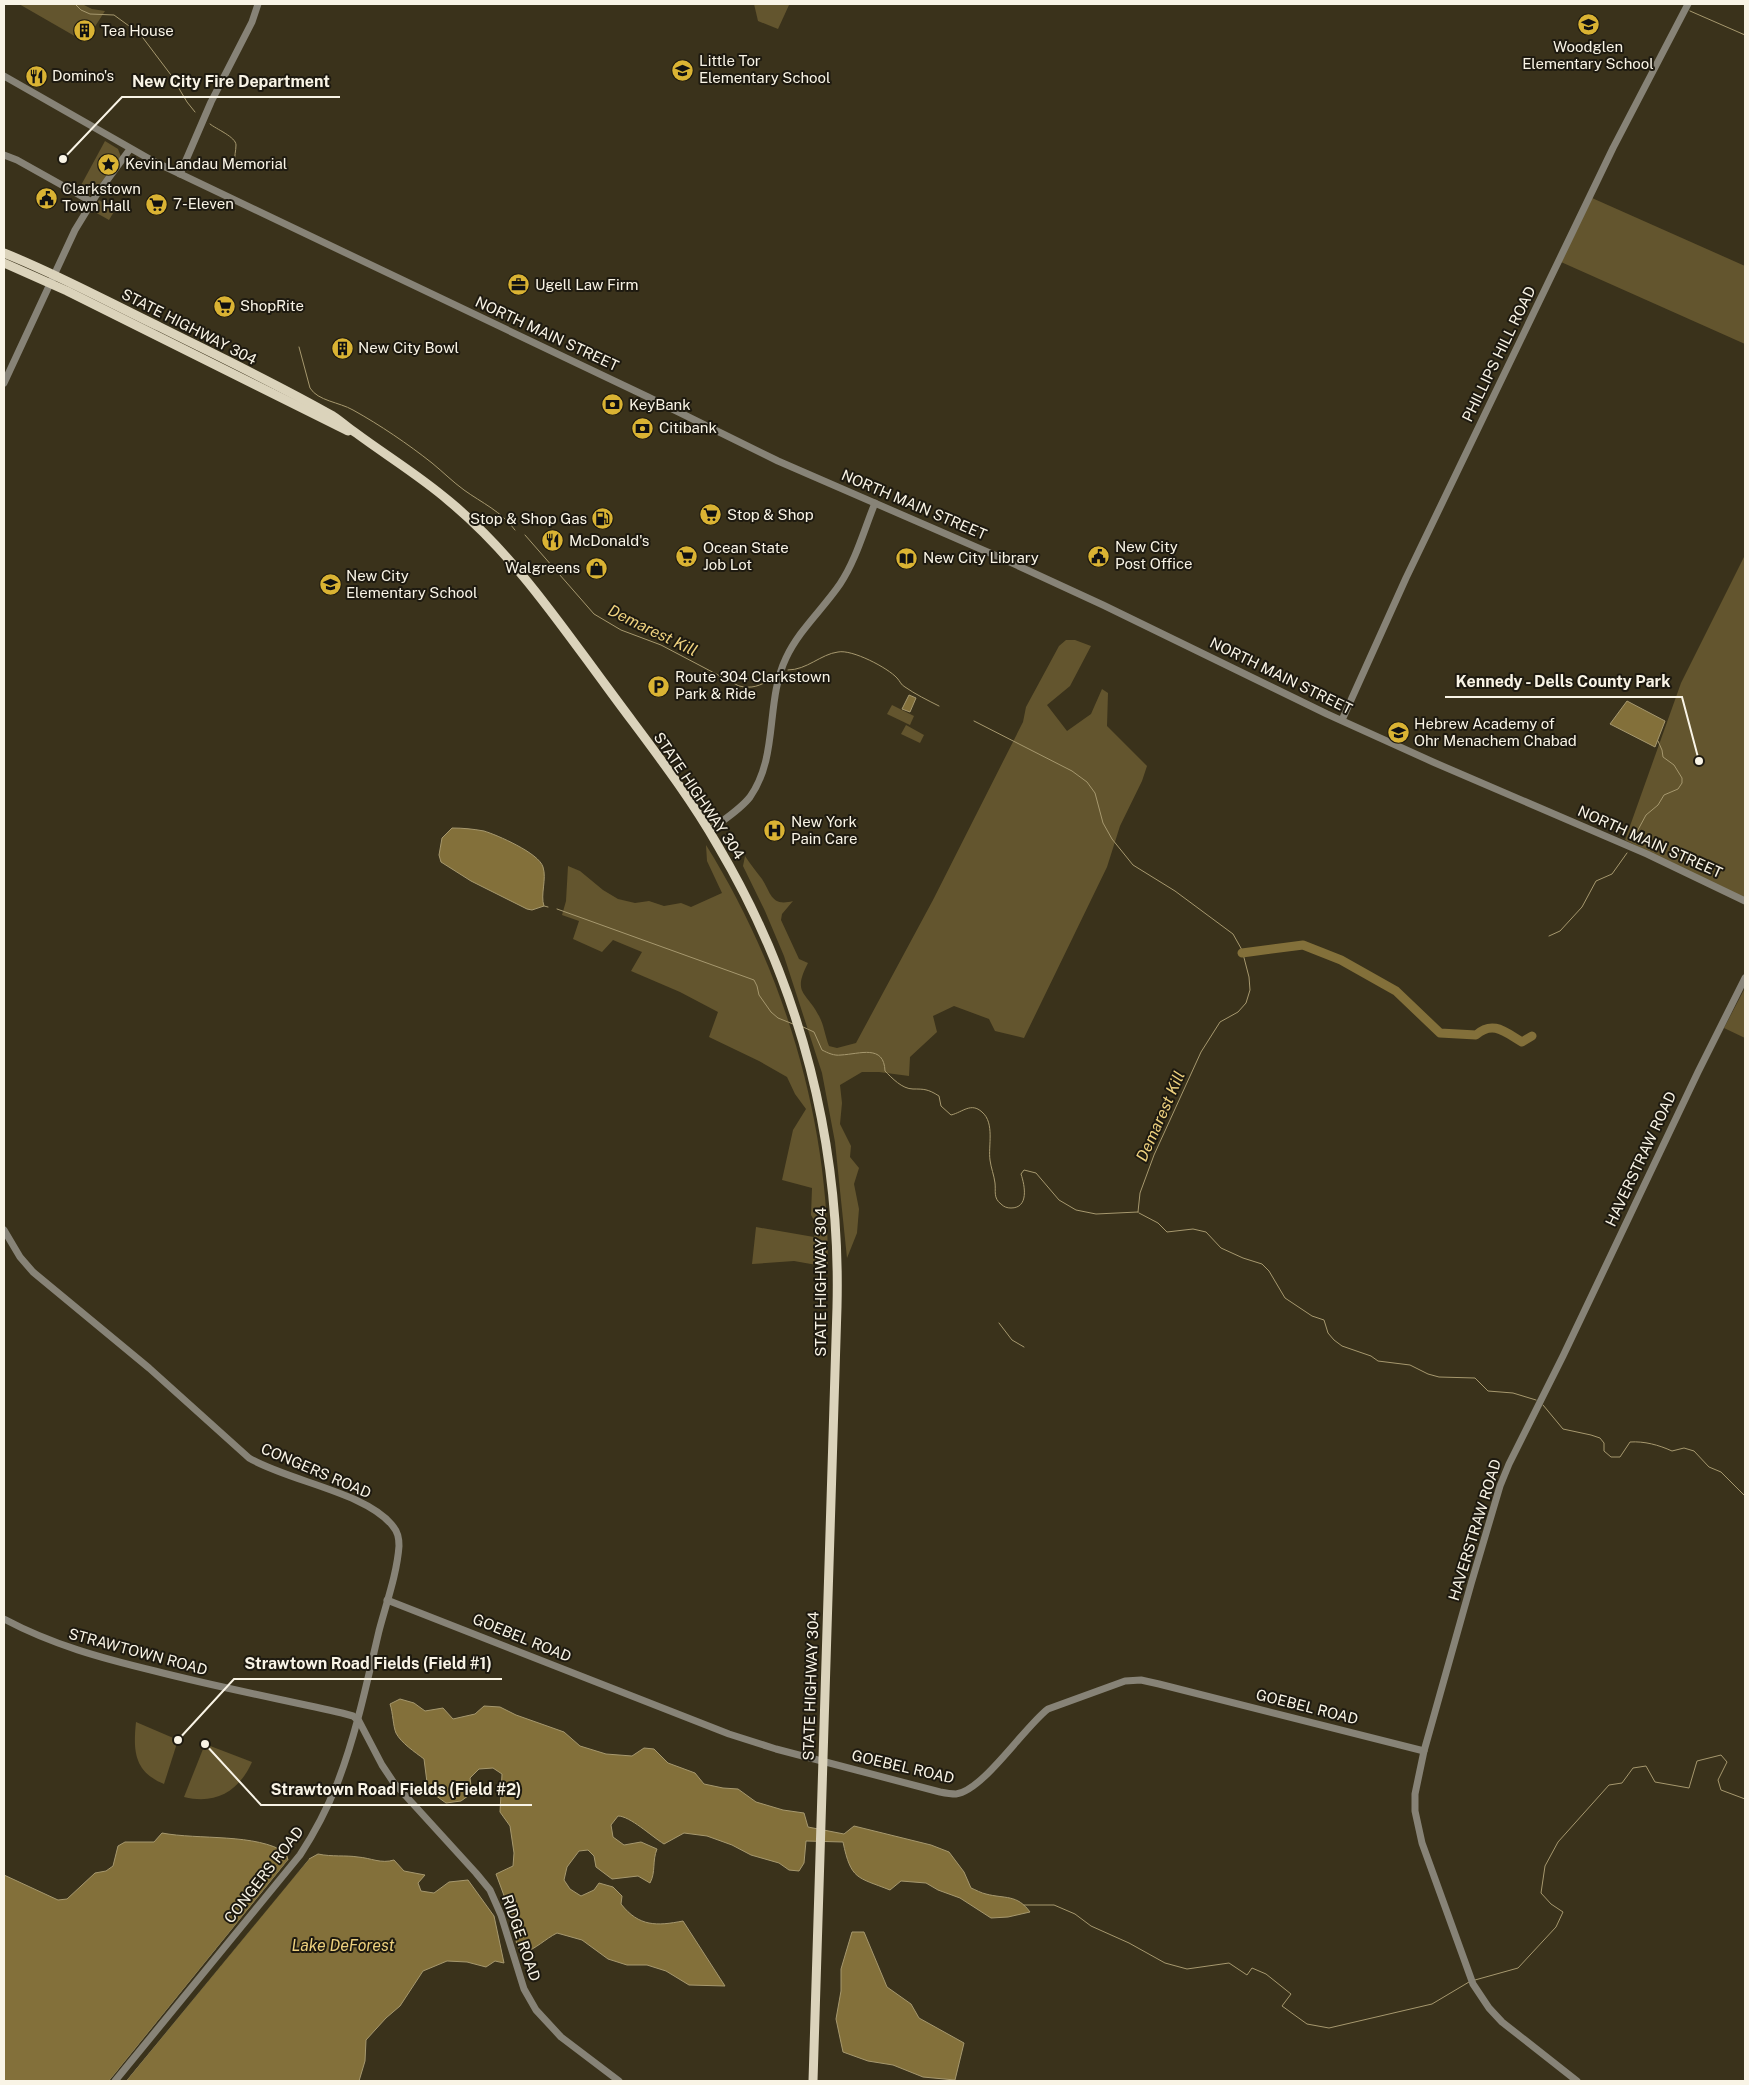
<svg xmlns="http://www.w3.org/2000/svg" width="1749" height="2085" viewBox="0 0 1749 2085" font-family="'Public Sans',sans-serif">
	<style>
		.green { fill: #63552e }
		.water { fill: #83703a; stroke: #a6986e }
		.pier { fill: #3a321b }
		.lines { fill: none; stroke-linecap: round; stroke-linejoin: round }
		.stream { stroke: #a6986e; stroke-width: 1 }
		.river { stroke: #83703a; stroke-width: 9 }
		.minor { stroke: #878377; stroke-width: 7 }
		.major { stroke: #dbd3bb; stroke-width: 9 }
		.labels { text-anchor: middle; stroke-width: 4; stroke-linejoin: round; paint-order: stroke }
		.poi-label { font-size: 15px; fill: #f9f4e6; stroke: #1e1a10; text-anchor: start }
		.street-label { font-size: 15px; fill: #f9f4e6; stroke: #1e1a10 }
		.water-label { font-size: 16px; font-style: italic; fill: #eed17e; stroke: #1e1a10 }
		.leader { fill: none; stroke: #f9f4e6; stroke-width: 2 }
		.callout-dot { fill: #f9f4e6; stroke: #1e1a10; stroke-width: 2 }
		.callout-label { font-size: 16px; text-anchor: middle; font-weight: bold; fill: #f9f4e6; stroke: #1e1a10; stroke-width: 4; stroke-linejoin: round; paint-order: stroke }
	</style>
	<rect width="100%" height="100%" fill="#3a321b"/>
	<g class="green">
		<path d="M19 4H82L92 9 105 11 85 42Z"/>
		<path d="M754 4H788L789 5 778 29 758 21Z"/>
		<path d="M105 141 118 149 121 157 92 194 88 195 79 189Z"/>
		<path d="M1592 198 1745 266V344L1561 262Z"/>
		<path d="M99 200 115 210 109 220 93 211Z"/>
		<path d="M1745 555V901L1625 840 1681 683Z"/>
		<path d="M1066 640H1075L1091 646 1070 686 1047 705 1067 731 1091 714 1102 689 1108 693 1107 726 1147 766 1142 781 1120 826 1107 867 1024 1038 995 1031 989 1019 954 1006 933 1016 937 1032 910 1057 909 1076 879 1072H862L840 1085 842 1103 840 1124 851 1146 850 1157 859 1168 854 1184 859 1209 857 1233 847 1258 835 1142 822 1073 784 956 765 911 743 866 745 856C750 864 756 871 762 879 771 893 771 907 793 901L782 914 781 920 799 959 808 963C792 994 806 991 819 1016 824 1025 825 1036 829 1046L837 1048 856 1043 933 900 1023 722 1026 707 1059 646Z"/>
		<path d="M892 705 914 716 910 725 887 714Z"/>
		<path d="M906 725 924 735 920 743 901 734Z"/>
		<path d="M706 845C784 970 829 1120 828 1267L794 1261 752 1264 756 1227 814 1237 818 1227 811 1215 812 1188 782 1180 793 1130 806 1109 795 1094 787 1077 759 1061 709 1037 718 1012 680 992 631 971 642 952 613 940 602 952 573 939 579 921 562 915 566 901 568 866 580 871 603 890 618 899 635 903 649 901 664 906 681 903 691 907 722 893 707 861Z"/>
		<path d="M1745 988V1038L1724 1028Z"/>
		<path d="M136 1722 178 1740 164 1784C134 1772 133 1751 136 1722Z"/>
		<path d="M205 1744 252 1762C239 1791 216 1805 184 1797Z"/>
	</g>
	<g class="water">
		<path d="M909 695 916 698 910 712 902 709Z"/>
		<path d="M1627 701 1665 721 1655 747 1610 724Z"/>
		<path d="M452 828C463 828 473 829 484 831 497 835 539 853 543 867 547 879 540 895 544 906L532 910 527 909 471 881 441 862 439 855 442 838Z"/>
		<path d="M400 1699 414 1703 425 1711 443 1708 453 1719 475 1714 484 1706 500 1707 516 1715 564 1732 580 1746 606 1754 632 1756 644 1748 654 1749 668 1763 695 1773 704 1784 723 1788 738 1789 756 1802 783 1810 804 1813 808 1827 844 1834 854 1826 931 1845 949 1852 964 1872 971 1888C976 1890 981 1893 986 1894 1005 1899 1017 1894 1030 1912L1008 1917 991 1918 960 1898 938 1890 926 1883 901 1881 890 1890C857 1877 851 1880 843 1842L806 1841 804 1863 799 1871 789 1870 779 1863 751 1855 732 1845 707 1836 684 1833 664 1844C651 1836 630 1816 618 1816L611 1825 613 1837 624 1845 641 1842 657 1849C652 1861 656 1872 650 1883L638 1876 612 1879 596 1867 594 1856 588 1850 579 1851 567 1867 564 1880 570 1889 581 1896 594 1890 599 1883 613 1887 622 1896 621 1904C639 1927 657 1926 683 1921L725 1986 689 1985 666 1971 647 1965H627L608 1959 582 1940 557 1933C545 1939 536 1949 523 1953L517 1946 512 1917 496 1874 513 1866 514 1853 510 1826 500 1812 502 1774 493 1768 479 1769 470 1778 472 1793 461 1801 446 1803 428 1790 424 1759C415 1752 401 1743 396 1733 393 1726 393 1713 390 1704Z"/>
		<path d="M162 1833C198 1840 257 1833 286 1853L288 1860 109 2081H4V1875L58 1900 67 1899 95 1873 106 1871 113 1866 118 1846 125 1842H154Z"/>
		<path d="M318 1854C332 1857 345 1855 358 1857 371 1858 381 1864 394 1860L404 1871 425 1875 418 1883 421 1891 434 1893 449 1882 468 1880 494 1916 504 1963 495 1961 486 1967 467 1962 447 1961 423 1971 400 2006 386 2018 366 2040 365 2061 359 2081H126L284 1888 309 1859Z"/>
		<path d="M852 1932H864L887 1987 911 2004 919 2018 964 2043 955 2080 923 2077 893 2065 868 2061 843 2052 836 2019 841 1991V1969Z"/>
	</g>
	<g class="pier">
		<path d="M306 1859H309L126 2081H123Z"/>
		<path d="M288 1860H290L288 1863 260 1899 112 2081H109Z"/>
	</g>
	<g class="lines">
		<g class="stream">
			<path d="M75 4 81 10 90 14 114 15 140 34 171 75 187 102 195 112"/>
			<path d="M1690 11 1745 35"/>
			<path d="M210 124C216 129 236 137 236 145 236 151 234 156 235 162"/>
			<path d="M299 347 310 388C318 401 339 402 353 410 380 425 408 444 432 463 443 472 453 482 464 490 482 503 501 511 515 530"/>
			<path d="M525 535 594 614 621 630 661 645 739 686C752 689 760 686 771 679"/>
			<path d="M788 670C807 670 821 654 838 652 852 649 888 668 897 678 900 681 901 685 905 687 915 694 927 700 939 706"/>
			<path d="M974 721 1072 771 1087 782 1095 793 1103 823 1112 839 1133 865 1175 891 1233 934 1242 950 1249 977 1250 990 1246 1003 1238 1012 1220 1022 1201 1052 1154 1155 1140 1193 1138 1212"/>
			<path d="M1633 839 1646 815 1658 805 1664 795 1678 789 1682 783V778L1674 765 1663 757 1662 750 1658 741"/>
			<path d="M544 906 548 907"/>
			<path d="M557 909 754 980 757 986 759 995 771 1012 778 1018 793 1024"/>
			<path d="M1549 936 1560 931 1582 907 1596 881 1612 874 1627 853"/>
			<path d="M801 1026 814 1032 822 1050C828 1053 834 1056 841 1055 860 1054 884 1044 885 1071 892 1078 902 1089 913 1089 924 1089 928 1089 939 1096L941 1106 951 1115C963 1112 971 1102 982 1112 995 1123 988 1146 990 1160 991 1168 994 1175 995 1183 996 1191 993 1198 1001 1204 1004 1207 1007 1208 1011 1208 1029 1208 1025 1186 1021 1174L1024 1170 1036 1173 1059 1200 1076 1210 1096 1214 1138 1212"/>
			<path d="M1139 1213 1158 1223 1167 1232 1193 1229 1206 1232 1221 1248 1243 1258 1262 1264 1269 1271 1285 1298 1312 1316 1324 1320 1328 1333 1334 1340 1342 1346 1371 1356 1378 1361 1410 1365 1428 1374 1439 1377 1475 1378 1488 1391 1513 1393 1536 1400"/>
			<path d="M999 1323 1012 1340 1024 1347"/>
			<path d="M1543 1405 1563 1429 1591 1435 1600 1438 1604 1443V1451L1611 1457H1620L1630 1442C1644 1441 1659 1445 1672 1451L1684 1448 1694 1451 1709 1467 1721 1472 1745 1496"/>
			<path d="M1024 1905H1054L1075 1914 1091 1926 1129 1943 1165 1963 1187 1969 1229 1963 1247 1975 1252 1968 1266 1974 1291 1994 1282 2006 1307 2024 1329 2028 1432 2004 1469 1982"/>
			<path d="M1475 1980 1518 1968 1556 1927 1563 1912 1551 1904 1541 1893 1545 1866 1558 1842 1609 1785 1622 1783 1633 1768 1646 1766 1655 1782 1689 1788 1697 1761 1721 1755 1727 1762 1718 1780 1721 1790 1745 1799"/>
		</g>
		<path class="river" d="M1242 953 1303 945 1341 960 1396 991 1440 1033 1476 1035C1493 1020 1505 1032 1522 1042L1532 1036"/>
		<g class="minor">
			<path d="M4 76 153 161 648 397 778 461 999 557 1103 605 1327 714 1433 762 1647 854 1745 901"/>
			<path d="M4 155 17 160 92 202"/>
			<path d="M180 174 211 102 252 22 258 4"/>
			<path d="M4 383 75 230 97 194 130 149"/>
			<path d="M1342 720 1406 578 1613 148 1688 4"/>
			<path d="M709 831C723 820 740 810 750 797 779 756 765 702 786 658 799 630 823 609 840 584 856 560 864 530 875 503"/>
			<path d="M4 1230 20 1257 33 1272 149 1368 249 1458C288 1481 365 1492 392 1525 398 1532 399 1538 399 1546 397 1574 386 1604 379 1631 367 1682 356 1735 337 1784 327 1809 315 1832 300 1855L115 2081"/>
			<path d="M387 1600 729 1734 776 1749 940 1792C945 1793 951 1794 956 1794 983 1791 1025 1726 1048 1709L1125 1681 1141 1680 1159 1684 1424 1751"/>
			<path d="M4 1619C53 1645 101 1658 155 1671 217 1687 280 1699 342 1713L353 1716 359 1721 382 1765 394 1783 476 1873 490 1890 501 1915 524 1989 536 2010 561 2037 619 2081"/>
			<path d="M1577 2081 1502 2022 1489 2008 1473 1984 1422 1843 1415 1811V1794L1424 1751 1471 1584 1500 1486 1509 1464 1563 1356 1698 1072 1745 978"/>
		</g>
		<g class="major">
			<path d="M4 253C57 274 108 302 160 327 218 356 277 384 333 416 341 421 348 428 356 433 387 456 420 476 449 501 513 554 558 621 607 687 645 739 686 790 718 846 801 986 841 1145 837 1307L813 2081"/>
			<path d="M4 263 67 291 348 431"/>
		</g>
	</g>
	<defs>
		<symbol id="school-disc" viewBox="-11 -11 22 22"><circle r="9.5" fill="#dab333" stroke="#1e1a10"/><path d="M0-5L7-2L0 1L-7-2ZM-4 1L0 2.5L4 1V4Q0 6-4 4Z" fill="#111"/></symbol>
		<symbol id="building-disc" viewBox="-11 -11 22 22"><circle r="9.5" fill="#dab333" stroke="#1e1a10"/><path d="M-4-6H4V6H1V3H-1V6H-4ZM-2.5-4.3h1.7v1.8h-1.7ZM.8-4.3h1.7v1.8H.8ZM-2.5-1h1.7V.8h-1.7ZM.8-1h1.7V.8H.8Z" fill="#111"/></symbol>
		<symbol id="restaurant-disc" viewBox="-11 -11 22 22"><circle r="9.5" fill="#dab333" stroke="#1e1a10"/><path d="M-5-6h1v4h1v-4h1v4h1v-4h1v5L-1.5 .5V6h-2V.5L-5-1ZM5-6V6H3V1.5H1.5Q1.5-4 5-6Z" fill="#111"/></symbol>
		<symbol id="sight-disc" viewBox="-11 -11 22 22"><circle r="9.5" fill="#dab333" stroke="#1e1a10"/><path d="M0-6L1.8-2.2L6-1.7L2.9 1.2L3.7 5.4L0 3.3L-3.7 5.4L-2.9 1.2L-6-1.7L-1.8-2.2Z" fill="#111"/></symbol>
		<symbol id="civic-disc" viewBox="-11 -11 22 22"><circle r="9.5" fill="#dab333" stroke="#1e1a10"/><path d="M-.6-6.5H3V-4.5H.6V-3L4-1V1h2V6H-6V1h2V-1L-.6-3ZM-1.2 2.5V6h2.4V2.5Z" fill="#111"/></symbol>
		<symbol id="supermarket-disc" viewBox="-11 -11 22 22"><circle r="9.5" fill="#dab333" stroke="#1e1a10"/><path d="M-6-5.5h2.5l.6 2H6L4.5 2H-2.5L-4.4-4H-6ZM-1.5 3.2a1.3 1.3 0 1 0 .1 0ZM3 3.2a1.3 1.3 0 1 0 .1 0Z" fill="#111"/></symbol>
		<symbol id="office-disc" viewBox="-11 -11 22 22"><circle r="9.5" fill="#dab333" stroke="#1e1a10"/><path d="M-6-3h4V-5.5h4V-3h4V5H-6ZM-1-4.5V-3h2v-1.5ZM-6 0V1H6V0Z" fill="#111"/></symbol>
		<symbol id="bank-disc" viewBox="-11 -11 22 22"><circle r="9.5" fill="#dab333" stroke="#1e1a10"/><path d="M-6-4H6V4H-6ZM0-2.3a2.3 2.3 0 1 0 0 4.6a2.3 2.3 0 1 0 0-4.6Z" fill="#111"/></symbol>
		<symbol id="fuel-disc" viewBox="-11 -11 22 22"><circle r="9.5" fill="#dab333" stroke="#1e1a10"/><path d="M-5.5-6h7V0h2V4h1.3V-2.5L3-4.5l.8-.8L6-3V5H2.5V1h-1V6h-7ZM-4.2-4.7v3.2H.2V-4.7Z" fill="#111"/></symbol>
		<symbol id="library-disc" viewBox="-11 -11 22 22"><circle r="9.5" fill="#dab333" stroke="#1e1a10"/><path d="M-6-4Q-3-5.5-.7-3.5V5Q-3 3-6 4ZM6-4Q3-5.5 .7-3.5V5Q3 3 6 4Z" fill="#111"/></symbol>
		<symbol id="shop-disc" viewBox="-11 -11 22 22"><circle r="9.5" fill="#dab333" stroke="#1e1a10"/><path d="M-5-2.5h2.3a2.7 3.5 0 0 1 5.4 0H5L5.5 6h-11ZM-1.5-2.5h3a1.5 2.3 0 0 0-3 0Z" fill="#111"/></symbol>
		<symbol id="parking-disc" viewBox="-11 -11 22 22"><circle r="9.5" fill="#dab333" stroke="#1e1a10"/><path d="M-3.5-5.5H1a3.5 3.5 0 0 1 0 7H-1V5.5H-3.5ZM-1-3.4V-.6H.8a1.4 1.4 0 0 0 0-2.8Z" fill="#111"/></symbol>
		<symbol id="hospital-disc" viewBox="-11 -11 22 22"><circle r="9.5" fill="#dab333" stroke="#1e1a10"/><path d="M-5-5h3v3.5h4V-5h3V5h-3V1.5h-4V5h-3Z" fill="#111"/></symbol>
	</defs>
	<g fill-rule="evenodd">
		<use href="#school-disc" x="1576" y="12" width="25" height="25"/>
		<use href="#building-disc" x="72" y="18" width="25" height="25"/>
		<use href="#school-disc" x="670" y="58" width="25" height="25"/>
		<use href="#restaurant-disc" x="24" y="64" width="25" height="25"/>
		<use href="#sight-disc" x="96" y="152" width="25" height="25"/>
		<use href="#civic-disc" x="34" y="186" width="25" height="25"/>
		<use href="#supermarket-disc" x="144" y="192" width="25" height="25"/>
		<use href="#office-disc" x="506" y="272" width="25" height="25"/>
		<use href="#supermarket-disc" x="212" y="294" width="25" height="25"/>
		<use href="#building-disc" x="330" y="336" width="25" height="25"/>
		<use href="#bank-disc" x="600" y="392" width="25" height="25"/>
		<use href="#bank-disc" x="630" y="416" width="25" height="25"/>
		<use href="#supermarket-disc" x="698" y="502" width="25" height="25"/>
		<use href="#fuel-disc" x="590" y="506" width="25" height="25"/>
		<use href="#restaurant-disc" x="540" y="528" width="25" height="25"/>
		<use href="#civic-disc" x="1086" y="544" width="25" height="25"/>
		<use href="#supermarket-disc" x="674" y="544" width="25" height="25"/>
		<use href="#library-disc" x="894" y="546" width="25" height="25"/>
		<use href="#shop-disc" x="584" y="556" width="25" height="25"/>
		<use href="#school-disc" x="318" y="572" width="25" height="25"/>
		<use href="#parking-disc" x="646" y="674" width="25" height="25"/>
		<use href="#school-disc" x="1386" y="720" width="25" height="25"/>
		<use href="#hospital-disc" x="762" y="818" width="25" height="25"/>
	</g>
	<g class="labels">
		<g class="poi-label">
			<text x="101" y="36">Tea House</text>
			<text x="1588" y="52" text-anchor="middle">Woodglen<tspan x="1588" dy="17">Elementary School</tspan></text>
			<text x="699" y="66">Little Tor<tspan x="699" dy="17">Elementary School</tspan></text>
			<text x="52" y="81">Domino's</text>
			<text x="125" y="169">Kevin Landau Memorial</text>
			<text x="62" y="194">Clarkstown<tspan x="62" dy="17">Town Hall</tspan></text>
			<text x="173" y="209">7-Eleven</text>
			<text x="535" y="290">Ugell Law Firm</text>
			<text x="240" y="311">ShopRite</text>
			<text x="358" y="353">New City Bowl</text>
			<text x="629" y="410">KeyBank</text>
			<text x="659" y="433">Citibank</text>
			<text x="727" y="520">Stop &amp; Shop</text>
			<text x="587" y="524" text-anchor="end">Stop &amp; Shop Gas</text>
			<text x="569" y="546">McDonald's</text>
			<text x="1115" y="552">New City<tspan x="1115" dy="17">Post Office</tspan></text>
			<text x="703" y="553">Ocean State<tspan x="703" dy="17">Job Lot</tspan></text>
			<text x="923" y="563">New City Library</text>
			<text x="580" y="573" text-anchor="end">Walgreens</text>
			<text x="346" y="581">New City<tspan x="346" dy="17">Elementary School</tspan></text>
			<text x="675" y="682">Route 304 Clarkstown<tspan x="675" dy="17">Park &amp; Ride</tspan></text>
			<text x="1414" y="729">Hebrew Academy of<tspan x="1414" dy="17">Ohr Menachem Chabad</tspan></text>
			<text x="791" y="827">New York<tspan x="791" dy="17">Pain Care</tspan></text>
		</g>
		<g class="street-label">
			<text transform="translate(189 327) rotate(27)" y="5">STATE HIGHWAY 304</text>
			<text transform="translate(547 334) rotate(25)" y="5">NORTH MAIN STREET</text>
			<text transform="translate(1499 354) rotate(-64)" y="5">PHILLIPS HILL ROAD</text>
			<text transform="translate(914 505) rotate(23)" y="5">NORTH MAIN STREET</text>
			<text transform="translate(1281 676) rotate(26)" y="5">NORTH MAIN STREET</text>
			<text transform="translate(699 796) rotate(56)" y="5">STATE HIGHWAY 304</text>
			<text transform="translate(1650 842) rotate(24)" y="5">NORTH MAIN STREET</text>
			<text transform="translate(1641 1159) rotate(-65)" y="5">HAVERSTRAW ROAD</text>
			<text transform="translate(821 1282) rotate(-90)" y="5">STATE HIGHWAY 304</text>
			<text transform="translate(316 1471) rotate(23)" y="5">CONGERS ROAD</text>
			<text transform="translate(1475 1530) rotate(-73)" y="5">HAVERSTRAW ROAD</text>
			<text transform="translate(522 1638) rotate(22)" y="5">GOEBEL ROAD</text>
			<text transform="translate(138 1652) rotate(15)" y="5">STRAWTOWN ROAD</text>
			<text transform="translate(811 1686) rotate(-88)" y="5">STATE HIGHWAY 304</text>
			<text transform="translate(1307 1707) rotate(14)" y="5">GOEBEL ROAD</text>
			<text transform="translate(903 1767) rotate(13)" y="5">GOEBEL ROAD</text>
			<text transform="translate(264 1875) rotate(-52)" y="5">CONGERS ROAD</text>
			<text transform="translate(521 1938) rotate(71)" y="5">RIDGE ROAD</text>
		</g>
		<g class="water-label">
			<text transform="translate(653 630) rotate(26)" y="6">Demarest Kill</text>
			<text transform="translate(1160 1116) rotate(-66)" y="6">Demarest Kill</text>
			<text x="343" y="1951">Lake DeForest</text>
		</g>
	</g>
	<path class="leader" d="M63 159L122 97H340M1699 761L1682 697H1445M178 1740L234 1679H502M205 1744L261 1805H532"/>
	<g class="callout-dot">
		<circle cx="63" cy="159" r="5"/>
		<circle cx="1699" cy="761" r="5"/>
		<circle cx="178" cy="1740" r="5"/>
		<circle cx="205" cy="1744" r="5"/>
	</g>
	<g class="callout-label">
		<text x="231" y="87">New City Fire Department</text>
		<text x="1563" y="687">Kennedy - Dells County Park</text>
		<text x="368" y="1669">Strawtown Road Fields (Field #1)</text>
		<text x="396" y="1795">Strawtown Road Fields (Field #2)</text>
	</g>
	<rect width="1749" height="2085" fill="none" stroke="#f9f4e6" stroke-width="10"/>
</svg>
